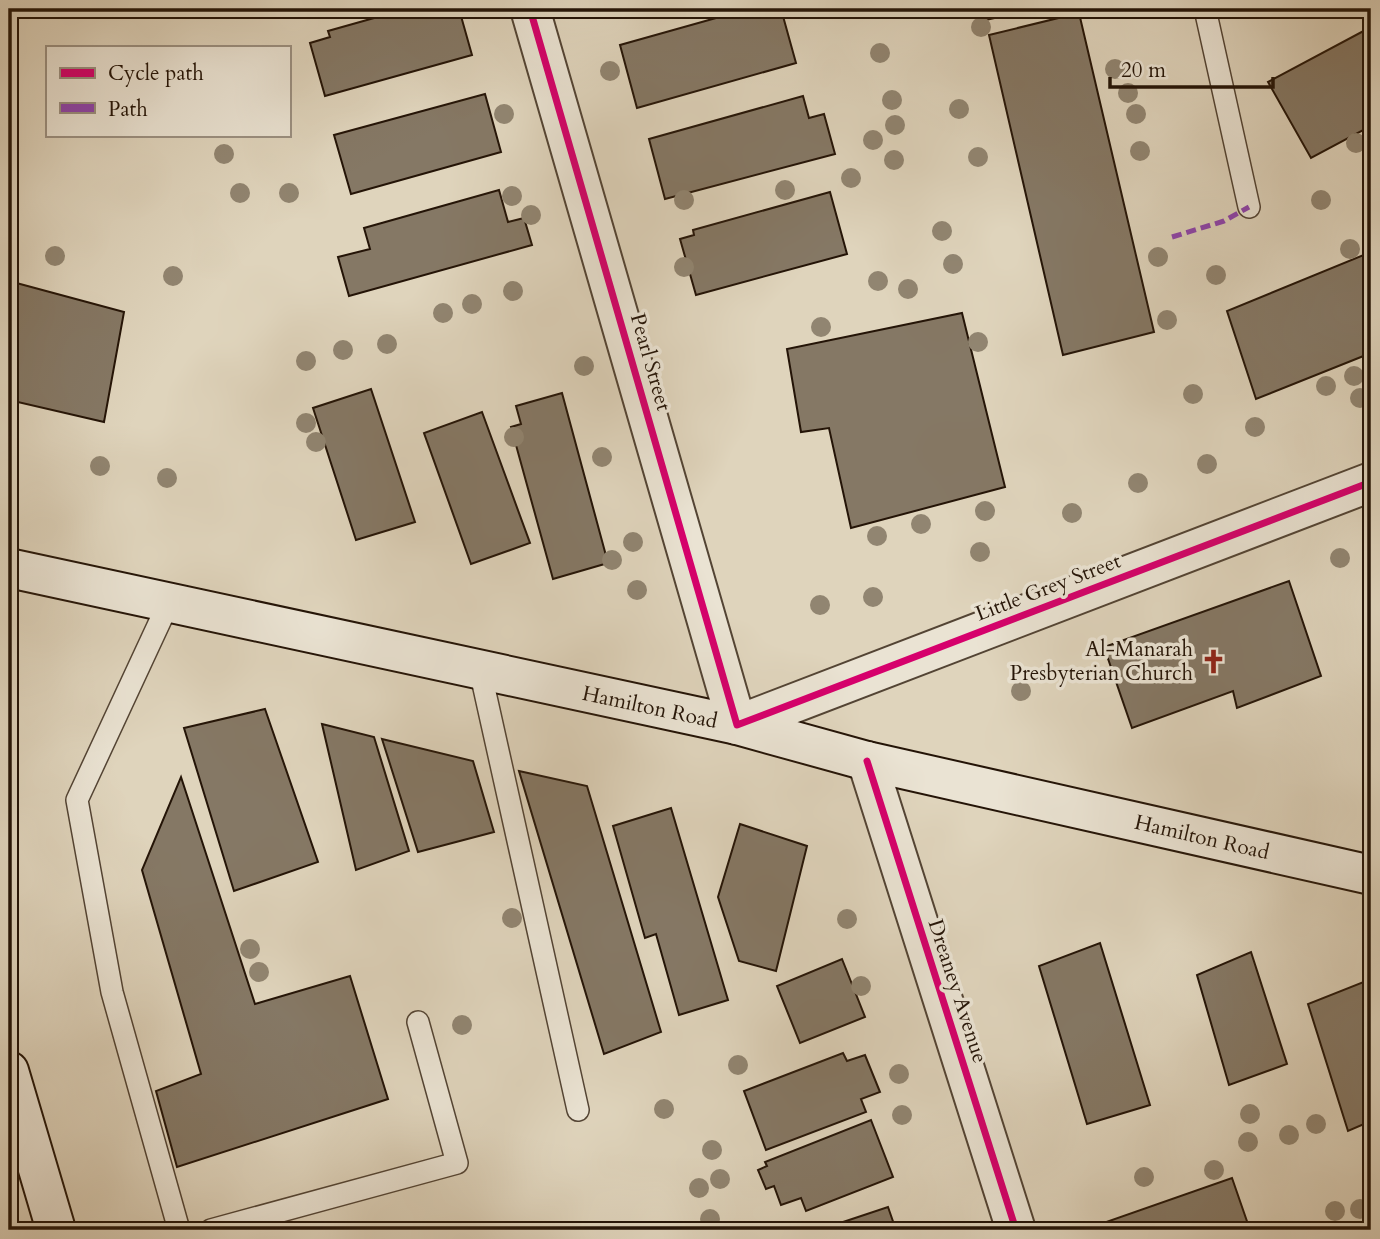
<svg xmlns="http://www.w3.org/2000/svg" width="1380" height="1239" viewBox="0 0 1380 1239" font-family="Cardo,serif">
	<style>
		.building { fill: #857865; stroke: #241407; stroke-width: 2 }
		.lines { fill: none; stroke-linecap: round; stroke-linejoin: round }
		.service-casing { stroke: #534434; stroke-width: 24 }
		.minor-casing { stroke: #534434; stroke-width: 42 }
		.secondary-casing { stroke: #241407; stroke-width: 42 }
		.service { stroke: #eae3d3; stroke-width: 21 }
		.minor { stroke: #eae3d3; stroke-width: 38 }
		.secondary { stroke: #eae3d3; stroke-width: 38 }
		.quiet { stroke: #8e44ad; stroke-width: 5; stroke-dasharray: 10 5; stroke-linecap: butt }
		.cycleway-casing { stroke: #eae3d3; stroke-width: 11 }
		.cycleway { stroke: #d6006c; stroke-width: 7 }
		.tree { fill: #918571 }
		.labels { text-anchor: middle; stroke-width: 7; stroke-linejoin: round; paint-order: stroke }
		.street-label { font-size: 21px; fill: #241407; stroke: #eae3d3 }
		.poi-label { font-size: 21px; fill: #241407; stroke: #eae3d3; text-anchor: end }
	</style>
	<rect width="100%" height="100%" fill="#dfd4bc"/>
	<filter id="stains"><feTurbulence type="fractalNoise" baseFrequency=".00286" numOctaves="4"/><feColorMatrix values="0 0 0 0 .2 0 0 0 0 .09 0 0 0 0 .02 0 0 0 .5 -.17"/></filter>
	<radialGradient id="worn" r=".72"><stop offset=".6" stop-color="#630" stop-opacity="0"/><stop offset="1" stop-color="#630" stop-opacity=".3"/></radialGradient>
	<g class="building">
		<path d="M406 9H459L472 55 325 96 310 43 330 37 328 31Z"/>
		<path d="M748 9H781L796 63 637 108 620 45Z"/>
		<path d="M978 9H1034L981 21Z"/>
		<path d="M1079 13 1154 332 1063 355 989 35Z"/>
		<path d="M1371 27V126L1311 158 1268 82Z"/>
		<path d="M485 94 501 152 351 194 334 135Z"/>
		<path d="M803 96 809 118 824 114 835 154 665 199 649 139Z"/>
		<path d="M499 190 508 222 524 218 532 245 349 296 338 257 370 249 364 228Z"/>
		<path d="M830 192 847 254 696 295 680 239 694 235 693 230Z"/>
		<path d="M1371 252V353L1256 399 1227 311Z"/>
		<path d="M9 281 124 312 104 422 9 400Z"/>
		<path d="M962 313 1005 487 851 528 829 428 801 432 787 349Z"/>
		<path d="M371 389 415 522 356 540 313 408Z"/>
		<path d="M562 393 608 563 553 579 511 427 521 424 516 406Z"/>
		<path d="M482 412 530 543 471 564 424 433Z"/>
		<path d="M1289 581 1321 676 1237 708 1233 691 1132 728 1104 647Z"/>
		<path d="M265 709 318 862 234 891 184 728Z"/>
		<path d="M322 724 374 737 409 851 356 870Z"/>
		<path d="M382 739 473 761 494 832 418 852Z"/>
		<path d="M519 771 587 786 661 1032 604 1054Z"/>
		<path d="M181 777 255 1004 350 976 388 1099 177 1167 156 1091 201 1074 142 870Z"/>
		<path d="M671 808 728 1000 679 1015 656 934 645 938 613 826Z"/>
		<path d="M740 824 807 846 776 971 739 961 718 897Z"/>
		<path d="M1100 943 1150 1105 1087 1124 1039 966Z"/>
		<path d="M1251 952 1287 1064 1229 1085 1197 975Z"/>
		<path d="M842 959 865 1017 800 1043 777 986Z"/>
		<path d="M1366 981 1371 997V1121L1348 1131 1308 1004Z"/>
		<path d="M843 1053 847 1061 865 1055 880 1092 861 1099 866 1112 766 1150 744 1091Z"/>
		<path d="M871 1120 893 1177 806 1211 801 1198 781 1205 774 1186 766 1189 758 1170 767 1166 765 1162Z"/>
		<path d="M1232 1178 1250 1230H1090L1089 1228Z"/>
		<path d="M888 1207 896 1230H819Z"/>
	</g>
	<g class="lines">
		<defs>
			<g id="service">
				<path d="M1205 9 1249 207"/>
				<path d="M169 602 77 800 112 992 179 1230"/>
				<path d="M480 670 578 1110"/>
				<path d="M211 1230 457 1163 418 1022"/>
			</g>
			<g id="minor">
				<path d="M530 9 737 725 1371 482"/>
				<path d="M867 761 1016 1230"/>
			</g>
			<g id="secondary">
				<path d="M9 568 737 725 867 761 1371 875"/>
				<path d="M9 1071 56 1230"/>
			</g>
		</defs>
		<use href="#service" class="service-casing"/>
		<use href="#minor" class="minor-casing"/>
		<use href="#secondary" class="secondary-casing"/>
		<use href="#service" class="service"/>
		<use href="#minor" class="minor"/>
		<use href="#secondary" class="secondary"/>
		<path class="quiet" d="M1172 237 1224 221 1249 207"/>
		<defs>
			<g id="cycleway">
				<path d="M530 9 737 725 1371 482"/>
				<path d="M867 761 1016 1230"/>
			</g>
		</defs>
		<use href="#cycleway" class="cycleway-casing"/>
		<use href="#cycleway" class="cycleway"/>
	</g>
	<g class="tree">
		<circle cx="981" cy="27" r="10"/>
		<circle cx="880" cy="53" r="10"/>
		<circle cx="1115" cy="69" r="10"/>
		<circle cx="610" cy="71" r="10"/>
		<circle cx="1128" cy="93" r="10"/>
		<circle cx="892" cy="100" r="10"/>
		<circle cx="959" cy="109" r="10"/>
		<circle cx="504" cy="114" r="10"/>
		<circle cx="1136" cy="114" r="10"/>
		<circle cx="895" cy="125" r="10"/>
		<circle cx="873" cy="140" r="10"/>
		<circle cx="1356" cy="143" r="10"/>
		<circle cx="1140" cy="151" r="10"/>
		<circle cx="224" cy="154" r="10"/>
		<circle cx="978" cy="157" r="10"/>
		<circle cx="894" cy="160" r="10"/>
		<circle cx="851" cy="178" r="10"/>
		<circle cx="785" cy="190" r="10"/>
		<circle cx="240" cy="193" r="10"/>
		<circle cx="289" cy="193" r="10"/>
		<circle cx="512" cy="196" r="10"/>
		<circle cx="684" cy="200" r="10"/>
		<circle cx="1321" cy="200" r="10"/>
		<circle cx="531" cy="215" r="10"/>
		<circle cx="942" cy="231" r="10"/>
		<circle cx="1350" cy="249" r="10"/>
		<circle cx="55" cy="256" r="10"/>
		<circle cx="1158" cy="257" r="10"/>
		<circle cx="953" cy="264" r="10"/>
		<circle cx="684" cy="267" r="10"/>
		<circle cx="1216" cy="275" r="10"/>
		<circle cx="173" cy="276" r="10"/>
		<circle cx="878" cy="281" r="10"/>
		<circle cx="908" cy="289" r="10"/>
		<circle cx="513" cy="291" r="10"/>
		<circle cx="472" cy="304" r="10"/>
		<circle cx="443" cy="313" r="10"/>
		<circle cx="1167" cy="320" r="10"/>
		<circle cx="821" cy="327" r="10"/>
		<circle cx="978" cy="342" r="10"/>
		<circle cx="387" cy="344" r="10"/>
		<circle cx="343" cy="350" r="10"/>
		<circle cx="306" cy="361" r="10"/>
		<circle cx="584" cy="366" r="10"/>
		<circle cx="1354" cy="376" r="10"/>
		<circle cx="1326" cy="386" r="10"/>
		<circle cx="1193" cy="394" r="10"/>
		<circle cx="1360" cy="398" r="10"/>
		<circle cx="306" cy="423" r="10"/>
		<circle cx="1255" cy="427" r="10"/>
		<circle cx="514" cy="437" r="10"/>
		<circle cx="316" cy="442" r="10"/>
		<circle cx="602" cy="457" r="10"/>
		<circle cx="1207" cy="464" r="10"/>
		<circle cx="100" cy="466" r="10"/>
		<circle cx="167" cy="478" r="10"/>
		<circle cx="1138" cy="483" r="10"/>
		<circle cx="985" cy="511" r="10"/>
		<circle cx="1072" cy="513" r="10"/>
		<circle cx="921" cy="524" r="10"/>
		<circle cx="877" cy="536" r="10"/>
		<circle cx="633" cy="542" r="10"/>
		<circle cx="980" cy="552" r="10"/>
		<circle cx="1340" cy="558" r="10"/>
		<circle cx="612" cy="560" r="10"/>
		<circle cx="637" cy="590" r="10"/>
		<circle cx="873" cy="597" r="10"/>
		<circle cx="820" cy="605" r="10"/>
		<circle cx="1021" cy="691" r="10"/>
		<circle cx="512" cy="918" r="10"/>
		<circle cx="847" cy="919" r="10"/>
		<circle cx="250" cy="949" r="10"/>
		<circle cx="259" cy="972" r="10"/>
		<circle cx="861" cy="986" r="10"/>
		<circle cx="462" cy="1025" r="10"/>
		<circle cx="738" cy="1065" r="10"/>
		<circle cx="899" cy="1074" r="10"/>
		<circle cx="664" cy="1109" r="10"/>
		<circle cx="1250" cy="1114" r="10"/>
		<circle cx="902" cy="1115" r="10"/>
		<circle cx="1316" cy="1124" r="10"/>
		<circle cx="1289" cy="1135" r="10"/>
		<circle cx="1248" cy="1142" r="10"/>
		<circle cx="712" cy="1150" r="10"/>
		<circle cx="1214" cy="1170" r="10"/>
		<circle cx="1144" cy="1177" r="10"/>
		<circle cx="720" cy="1179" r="10"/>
		<circle cx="699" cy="1188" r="10"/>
		<circle cx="1360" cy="1209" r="10"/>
		<circle cx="1335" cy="1211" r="10"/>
		<circle cx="710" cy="1219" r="10"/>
	</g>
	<defs>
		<symbol id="church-bare" viewBox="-9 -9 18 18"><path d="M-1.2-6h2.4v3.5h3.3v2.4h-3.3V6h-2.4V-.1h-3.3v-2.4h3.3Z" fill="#8f2418" stroke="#eae3d3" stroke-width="2.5" paint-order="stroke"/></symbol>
	</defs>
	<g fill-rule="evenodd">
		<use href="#church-bare" x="1196" y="644" width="35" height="35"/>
	</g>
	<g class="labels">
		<g class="street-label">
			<text transform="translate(651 362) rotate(74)" y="7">Pearl Street</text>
			<text transform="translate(1048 587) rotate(-21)" y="7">Little Grey Street</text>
			<text transform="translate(650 707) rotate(12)" y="7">Hamilton Road</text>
			<text transform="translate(1202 837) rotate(13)" y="7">Hamilton Road</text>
			<text transform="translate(958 991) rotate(72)" y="7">Dreaney Avenue</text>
		</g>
		<g class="poi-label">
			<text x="1193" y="656">Al-Manarah<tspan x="1193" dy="24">Presbyterian Church</tspan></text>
		</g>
	</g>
	<rect width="1380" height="1239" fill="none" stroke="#dfd4bc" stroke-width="35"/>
	<rect x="10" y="10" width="1359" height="1218" fill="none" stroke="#241407" stroke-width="3.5"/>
	<rect x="18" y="18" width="1345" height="1204" fill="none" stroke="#241407" stroke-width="2"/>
	<rect x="46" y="46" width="245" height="91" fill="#eae3d3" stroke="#9b9081" stroke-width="2"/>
	<rect x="60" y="68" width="35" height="10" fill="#d6006c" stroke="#9b9081" stroke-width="2"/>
	<text x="108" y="80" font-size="21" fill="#241407">Cycle path</text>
	<rect x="60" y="103" width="35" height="10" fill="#8e44ad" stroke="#9b9081" stroke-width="2"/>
	<text x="108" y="116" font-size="21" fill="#241407">Path</text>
	<path d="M1110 77v10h163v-10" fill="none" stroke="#241407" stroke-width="3.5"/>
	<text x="1121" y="77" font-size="21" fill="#241407" stroke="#eae3d3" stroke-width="5" paint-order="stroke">20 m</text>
	<rect width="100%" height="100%" filter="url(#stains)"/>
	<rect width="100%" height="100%" fill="url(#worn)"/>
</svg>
